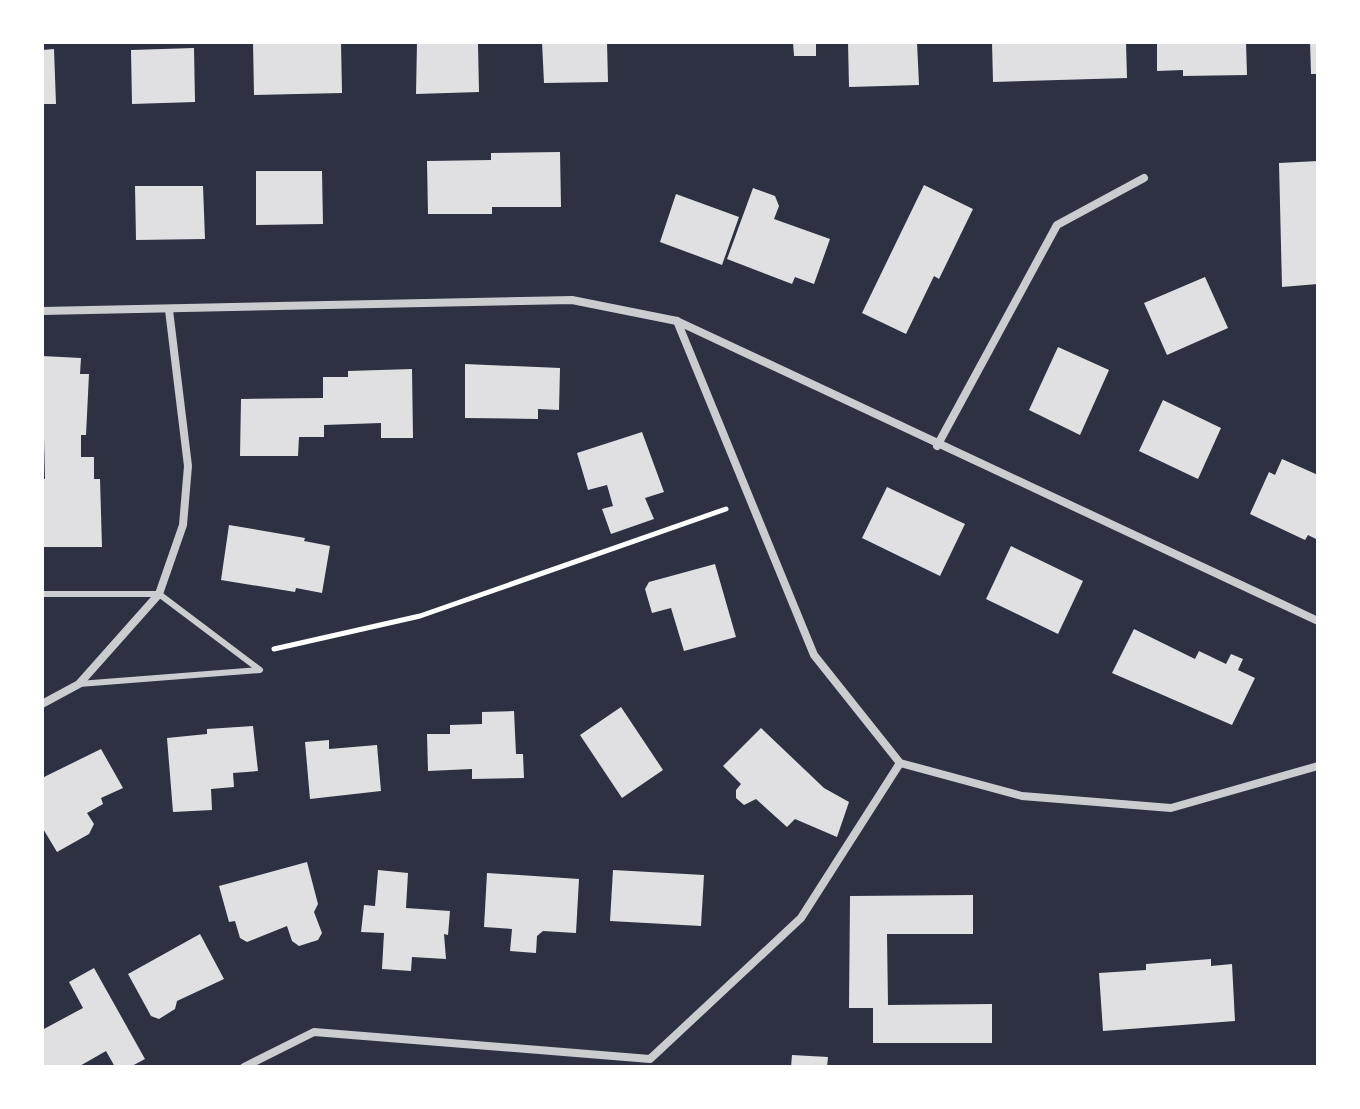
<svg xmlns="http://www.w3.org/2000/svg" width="1360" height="1109" viewBox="0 0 1360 1109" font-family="Overpass,sans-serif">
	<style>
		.building { fill: #e0e0e3 }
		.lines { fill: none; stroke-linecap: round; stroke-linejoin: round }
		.path { stroke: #fff; stroke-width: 5 }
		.service { stroke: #caccd0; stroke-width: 6 }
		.minor { stroke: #caccd0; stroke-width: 8 }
	</style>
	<rect width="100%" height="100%" fill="#2d3142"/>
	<g class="building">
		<path d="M253 42H341L342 93 254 95Z"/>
		<path d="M417 42 478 44 479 92 416 94Z"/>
		<path d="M542 42H607L608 82 544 83Z"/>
		<path d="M793 42H816V56H794Z"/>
		<path d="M848 42H917L919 85 849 87Z"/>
		<path d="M992 42H1126L1127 78 993 82Z"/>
		<path d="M1157 42H1246L1247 75 1183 76V70L1157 71Z"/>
		<path d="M1310 42H1318V74H1311Z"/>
		<path d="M194 48 195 102 132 104 131 50Z"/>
		<path d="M54 49 56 104H42V50Z"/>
		<path d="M560 152 561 207H492V214H428L427 161 491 160V153Z"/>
		<path d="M1318 161V284L1282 287 1279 163Z"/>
		<path d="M256 171H322L323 224 256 225Z"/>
		<path d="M924 185 973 209 939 279 934 276 906 334 862 313Z"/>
		<path d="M135 186H203L205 239 136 240Z"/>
		<path d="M753 188 775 196 779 206 774 219 830 239 814 284 795 277 792 284 727 259Z"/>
		<path d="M676 194 739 217 722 265 660 242Z"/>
		<path d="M1205 277 1228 328 1167 355 1144 303Z"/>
		<path d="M1058 347 1109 370 1080 435 1029 410Z"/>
		<path d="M42 356 81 358 80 374H89L86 435H81V457H94V479H100L102 547H42V479H45Z"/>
		<path d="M465 364 560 368 559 410 538 409V419L465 418Z"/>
		<path d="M412 369 413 438H381V423L324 425V437H299L298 456H240L241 399 323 398V377H348V371Z"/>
		<path d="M1163 400 1221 428 1198 479 1139 451Z"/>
		<path d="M642 432 664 492 645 498 654 519 611 534 602 509 613 506 607 485 588 490 577 453Z"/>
		<path d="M1282 459 1318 475V540L1308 535 1305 540 1250 514 1269 472 1275 475Z"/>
		<path d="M887 487 965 524 940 576 862 538Z"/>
		<path d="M229 525 305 538 304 541 330 546 322 593 296 588 295 592 221 580Z"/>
		<path d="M1011 546 1083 581 1058 634 986 599Z"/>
		<path d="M715 564 736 637 684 651 671 608 652 613 645 589 649 582Z"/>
		<path d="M1134 629 1195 659 1199 651 1226 664 1231 654 1243 659 1238 670 1255 678 1232 725 1112 673Z"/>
		<path d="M621 707 663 770 622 798 580 735Z"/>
		<path d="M514 711 516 754H523L524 778 472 779V769L428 771 427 734H450V725L482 724V712Z"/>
		<path d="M253 726 258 771 233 773 234 787 211 789 212 810 173 812 167 738 207 734V729Z"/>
		<path d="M761 728 824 788 849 802 837 837 795 819 787 827 756 799 744 805 736 798V790L741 784 723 766Z"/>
		<path d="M329 740V749L377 745 381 791 310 799 305 742Z"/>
		<path d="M101 749 123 788 101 798 103 804 87 813 94 824 89 834 57 852 42 827V778Z"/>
		<path d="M307 862 318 904 314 912 322 933 318 940 299 946 292 941 287 926 247 942 240 938 235 921 229 922 219 886Z"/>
		<path d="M378 870 408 873 406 908 450 911 448 935 444 934 446 959 412 957 411 971 382 969 384 933 361 932 364 905 375 906Z"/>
		<path d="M613 870 704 875 701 926 610 921Z"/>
		<path d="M487 873 579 879 576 933 543 931 537 936 536 953 510 951 512 929 484 927Z"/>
		<path d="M973 895V934H887L888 1005 992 1004V1043H873V1008H849L850 896Z"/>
		<path d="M200 934 224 979 177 1001 175 1009 159 1019 151 1016 128 974Z"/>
		<path d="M1211 959V966L1232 964 1235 1021 1103 1031 1099 973 1146 970V964Z"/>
		<path d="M94 968 145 1059 130 1067H115L106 1051 78 1067H42V1030L83 1008 69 982Z"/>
		<path d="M792 1055 828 1057 827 1067H791Z"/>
	</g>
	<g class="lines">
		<path class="path" d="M274 649 420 616 726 509"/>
		<path class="service" d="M42 594H159L260 670 79 684"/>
		<g class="minor">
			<path d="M42 311 572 300 677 321 1318 621"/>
			<path d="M677 321 814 655 900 763 1022 796 1171 808 1318 766"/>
			<path d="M937 446 1057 225 1144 178"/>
			<path d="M42 704 79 684 159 594 183 525 188 466 169 310"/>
			<path d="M244 1067 314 1032 650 1059 801 918 900 763"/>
		</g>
	</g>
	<rect width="1360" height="1109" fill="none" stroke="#ffffff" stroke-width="88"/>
</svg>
